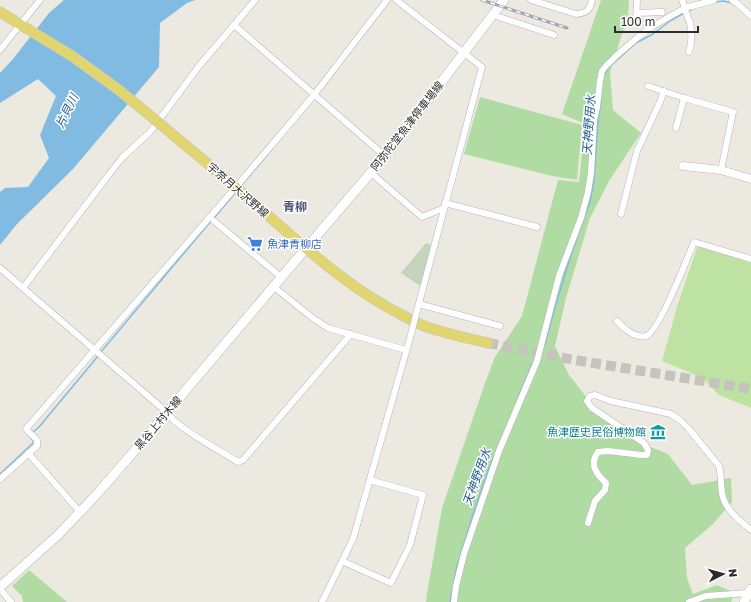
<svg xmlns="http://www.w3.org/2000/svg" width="751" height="602" viewBox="0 0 751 602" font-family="'Golos Text','Noto Sans JP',sans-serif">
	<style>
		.green { fill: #b0dca4 }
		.cemetery { fill: #c3d4ba }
		.pitch { fill: #bee2a1 }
		.water { fill: #81bbe1 }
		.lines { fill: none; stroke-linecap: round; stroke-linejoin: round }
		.stream { stroke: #81bbe1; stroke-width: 1.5 }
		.primary-tunnel { stroke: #c6c3bd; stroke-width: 10; stroke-dasharray: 10 5; stroke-linecap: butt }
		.minor-casing { stroke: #b4b5bf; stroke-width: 7 }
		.tertiary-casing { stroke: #b4b5bf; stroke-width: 9 }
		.secondary-casing { stroke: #b4b5bf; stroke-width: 10 }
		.primary-casing { stroke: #c8c8c8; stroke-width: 11 }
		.minor { stroke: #fff; stroke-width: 6 }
		.tertiary { stroke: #fff; stroke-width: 8 }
		.secondary { stroke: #fff; stroke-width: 9 }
		.primary { stroke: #e1d571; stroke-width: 10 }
		.rail-casing { stroke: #a4a4b4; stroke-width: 3 }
		.rail { stroke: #fff; stroke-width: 1.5; stroke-dasharray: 4.5; stroke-linecap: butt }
		.minor-bridge-casing { stroke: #b4b5bf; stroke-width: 7; stroke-linecap: butt }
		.primary-bridge-casing { stroke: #c8c8c8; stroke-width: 11; stroke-linecap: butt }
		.minor-bridge { stroke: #fff; stroke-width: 6 }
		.primary-bridge { stroke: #e1d571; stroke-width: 10 }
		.labels { text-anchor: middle; stroke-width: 3; stroke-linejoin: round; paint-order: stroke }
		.street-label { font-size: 11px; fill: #2d2d2d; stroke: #fff }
		.shop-label { font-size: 11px; fill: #366cbe; stroke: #fff; text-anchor: start }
		.culture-label { font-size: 11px; fill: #0d838f; stroke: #fff; text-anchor: end }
		.water-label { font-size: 12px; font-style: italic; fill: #1e5a8f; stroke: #fff }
		.neighbourhood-label { font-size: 12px; font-weight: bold; fill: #525478; stroke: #fff }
	</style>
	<rect width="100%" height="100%" fill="#ece9e1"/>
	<g class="green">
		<path d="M601 0H629L628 15 610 72 613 110 641 133 609 181 590 218 566 298 555 346 569 375 598 412 633 440 668 454 692 485 731 478 732 502 713 524 685 548 687 578 693 594 717 585 735 593 731 602H426L427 593 442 508 484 386 495 357 522 316 558 180 579 182 585 124 562 114Z"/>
		<path d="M480 97 582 125 577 180 552 176 464 154Z"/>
		<path d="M29 570 67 602H23L22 596 12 586Z"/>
	</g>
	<path class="cemetery" d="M426 243 432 245 420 286 401 273Z"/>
	<path class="pitch" d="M698 245 751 263V408L719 395 703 378 662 361 677 307Z"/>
	<path class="water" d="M64 0H195L187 3 160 23 159 67 73 169 17 224 0 245V192L5 188 28 187 49 158 40 135 56 96 38 79 0 103V73L13 59 49 13Z"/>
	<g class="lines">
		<g class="stream">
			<path d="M715 2 724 1 731 3"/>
			<path d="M687 12 694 8"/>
			<path d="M604 76 608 68 636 43 653 34 670 21 684 13"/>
			<path d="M241 186 273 148"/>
			<path d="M214 218 236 192"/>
			<path d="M544 347 556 304 570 258 590 201 594 180 598 120 601 101"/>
			<path d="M100 353 211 221"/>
			<path d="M518 398 533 362"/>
			<path d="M33 432 39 427 98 356"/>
			<path d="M0 474 34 442 31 438"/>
			<path d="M450 602 457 566 472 518 489 468 507 425"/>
		</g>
		<path class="primary-tunnel" d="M488 343 575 360 751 389"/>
		<defs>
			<g id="minor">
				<path d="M255 0 234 25 385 156"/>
				<path d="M396 0 482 67 418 307"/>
				<path d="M531 0 576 14C587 13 590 10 592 0"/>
				<path d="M732 0 738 4 751 16"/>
				<path d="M637 13 662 12"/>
				<path d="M493 15 554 35"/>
				<path d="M636 21 637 0"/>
				<path d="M234 25 199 66 150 132 122 158 110 173 23 288 163 409C178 429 216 448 238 462L243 460 351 334"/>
				<path d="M0 50 40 0"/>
				<path d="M689 52C692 43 692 33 690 23 688 18 686 14 685 8L714 0"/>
				<path d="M648 86 684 98"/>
				<path d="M676 128 684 98 733 112 721 170"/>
				<path d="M371 173 422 217 444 208"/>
				<path d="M445 203 537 227"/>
				<path d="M621 214 637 151 660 102 664 91"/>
				<path d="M214 221 281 277"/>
				<path d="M0 268 23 288"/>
				<path d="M274 287 314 319 328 328 406 350"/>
				<path d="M419 304 500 326"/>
				<path d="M617 321C623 328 636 339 646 336 658 333 688 257 694 242L751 259"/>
				<path d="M28 453 80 512"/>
				<path d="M0 479 37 446V440L26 429 236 187 314 95 387 0"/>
				<path d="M588 523 595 501 605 490 606 483C596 474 589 464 598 452L608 451 642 455H647L648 450 644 443 592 408 587 401 590 396 595 395 611 401 671 414 681 421 689 429 719 466C722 476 720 487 723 497 726 510 741 522 751 530"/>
				<path d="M342 561 391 583 410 545 423 495 370 480"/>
				<path d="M0 589 11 602"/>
				<path d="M322 602 353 539 410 338"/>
				<path d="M454 602 456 586 464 554 499 451 537 361 559 276 581 218 588 192 591 173 594 120 597 107 600 81 602 71 606 66 616 56 638 37 653 26 685 8 682 0"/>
				<path d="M689 602 706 596 748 593"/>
			</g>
			<path id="tertiary" d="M683 166 721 170 751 179"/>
			<g id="secondary">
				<path d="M0 587 58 535 97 494 130 456 296 260 385 156 504 0"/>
				<path d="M744 602 751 589"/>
			</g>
			<g id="primary">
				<path d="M0 12 26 28"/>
				<path d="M165 128C198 156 232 183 264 212 308 250 350 289 402 315 410 319 418 324 427 327 447 334 468 338 488 343"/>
			</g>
		</defs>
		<use href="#minor" class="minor-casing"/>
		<use href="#tertiary" class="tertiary-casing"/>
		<use href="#secondary" class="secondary-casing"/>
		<use href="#primary" class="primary-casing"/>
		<use href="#minor" class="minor"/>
		<use href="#tertiary" class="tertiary"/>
		<use href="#secondary" class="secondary"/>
		<use href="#primary" class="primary"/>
		<defs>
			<path id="rail" d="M482 0 567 28"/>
		</defs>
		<use href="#rail" class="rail-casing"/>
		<use href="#rail" class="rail"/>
		<defs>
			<path id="minor-bridge" d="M410 338 418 307"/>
			<path id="primary-bridge" d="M26 28 72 56 119 90 165 128"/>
		</defs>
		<use href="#minor-bridge" class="minor-bridge-casing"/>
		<use href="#primary-bridge" class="primary-bridge-casing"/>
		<use href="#minor-bridge" class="minor-bridge"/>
		<use href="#primary-bridge" class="primary-bridge"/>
	</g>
	<defs>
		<symbol id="supermarket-bare" viewBox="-9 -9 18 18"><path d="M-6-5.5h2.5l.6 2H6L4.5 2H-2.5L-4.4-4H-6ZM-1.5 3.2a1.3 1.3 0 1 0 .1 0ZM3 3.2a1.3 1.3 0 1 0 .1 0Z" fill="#3f7fe0" stroke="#fff" stroke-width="2.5" paint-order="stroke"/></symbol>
		<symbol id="museum-bare" viewBox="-9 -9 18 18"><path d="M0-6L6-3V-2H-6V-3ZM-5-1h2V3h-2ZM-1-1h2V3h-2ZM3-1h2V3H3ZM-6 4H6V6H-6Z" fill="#0f9aa8" stroke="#fff" stroke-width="2.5" paint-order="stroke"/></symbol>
	</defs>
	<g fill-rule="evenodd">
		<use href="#supermarket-bare" x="244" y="233" width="22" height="22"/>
		<use href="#museum-bare" x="647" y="421" width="22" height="22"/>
	</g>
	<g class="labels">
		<g class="street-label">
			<text transform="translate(407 126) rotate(-52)" y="4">阿弥陀堂魚津停車場線</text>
			<text transform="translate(238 190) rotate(41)" y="4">宇奈月大沢野線</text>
			<text transform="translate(158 423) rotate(-50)" y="4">黒谷上村木線</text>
		</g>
		<g class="shop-label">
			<text x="267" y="248">魚津青柳店</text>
		</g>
		<g class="culture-label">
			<text x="646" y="436">魚津歴史民俗博物館</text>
		</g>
		<g class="water-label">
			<text transform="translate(67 111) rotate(-64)" y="4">片貝川</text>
			<text transform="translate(589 125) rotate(-86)" y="4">天神野用水</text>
			<text transform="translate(477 477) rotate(-70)" y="4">天神野用水</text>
		</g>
		<g class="neighbourhood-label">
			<text x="295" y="211">青柳</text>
		</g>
	</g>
	<g transform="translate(723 574) rotate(84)" stroke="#ffffff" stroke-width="3" paint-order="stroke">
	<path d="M0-3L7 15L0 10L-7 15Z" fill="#2d2d2d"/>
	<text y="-6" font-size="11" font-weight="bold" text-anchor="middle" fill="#2d2d2d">N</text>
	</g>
	<path d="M615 26v6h83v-6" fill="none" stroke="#2d2d2d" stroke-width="2"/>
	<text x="621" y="26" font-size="12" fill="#2d2d2d" stroke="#ffffff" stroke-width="3" paint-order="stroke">100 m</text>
</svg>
